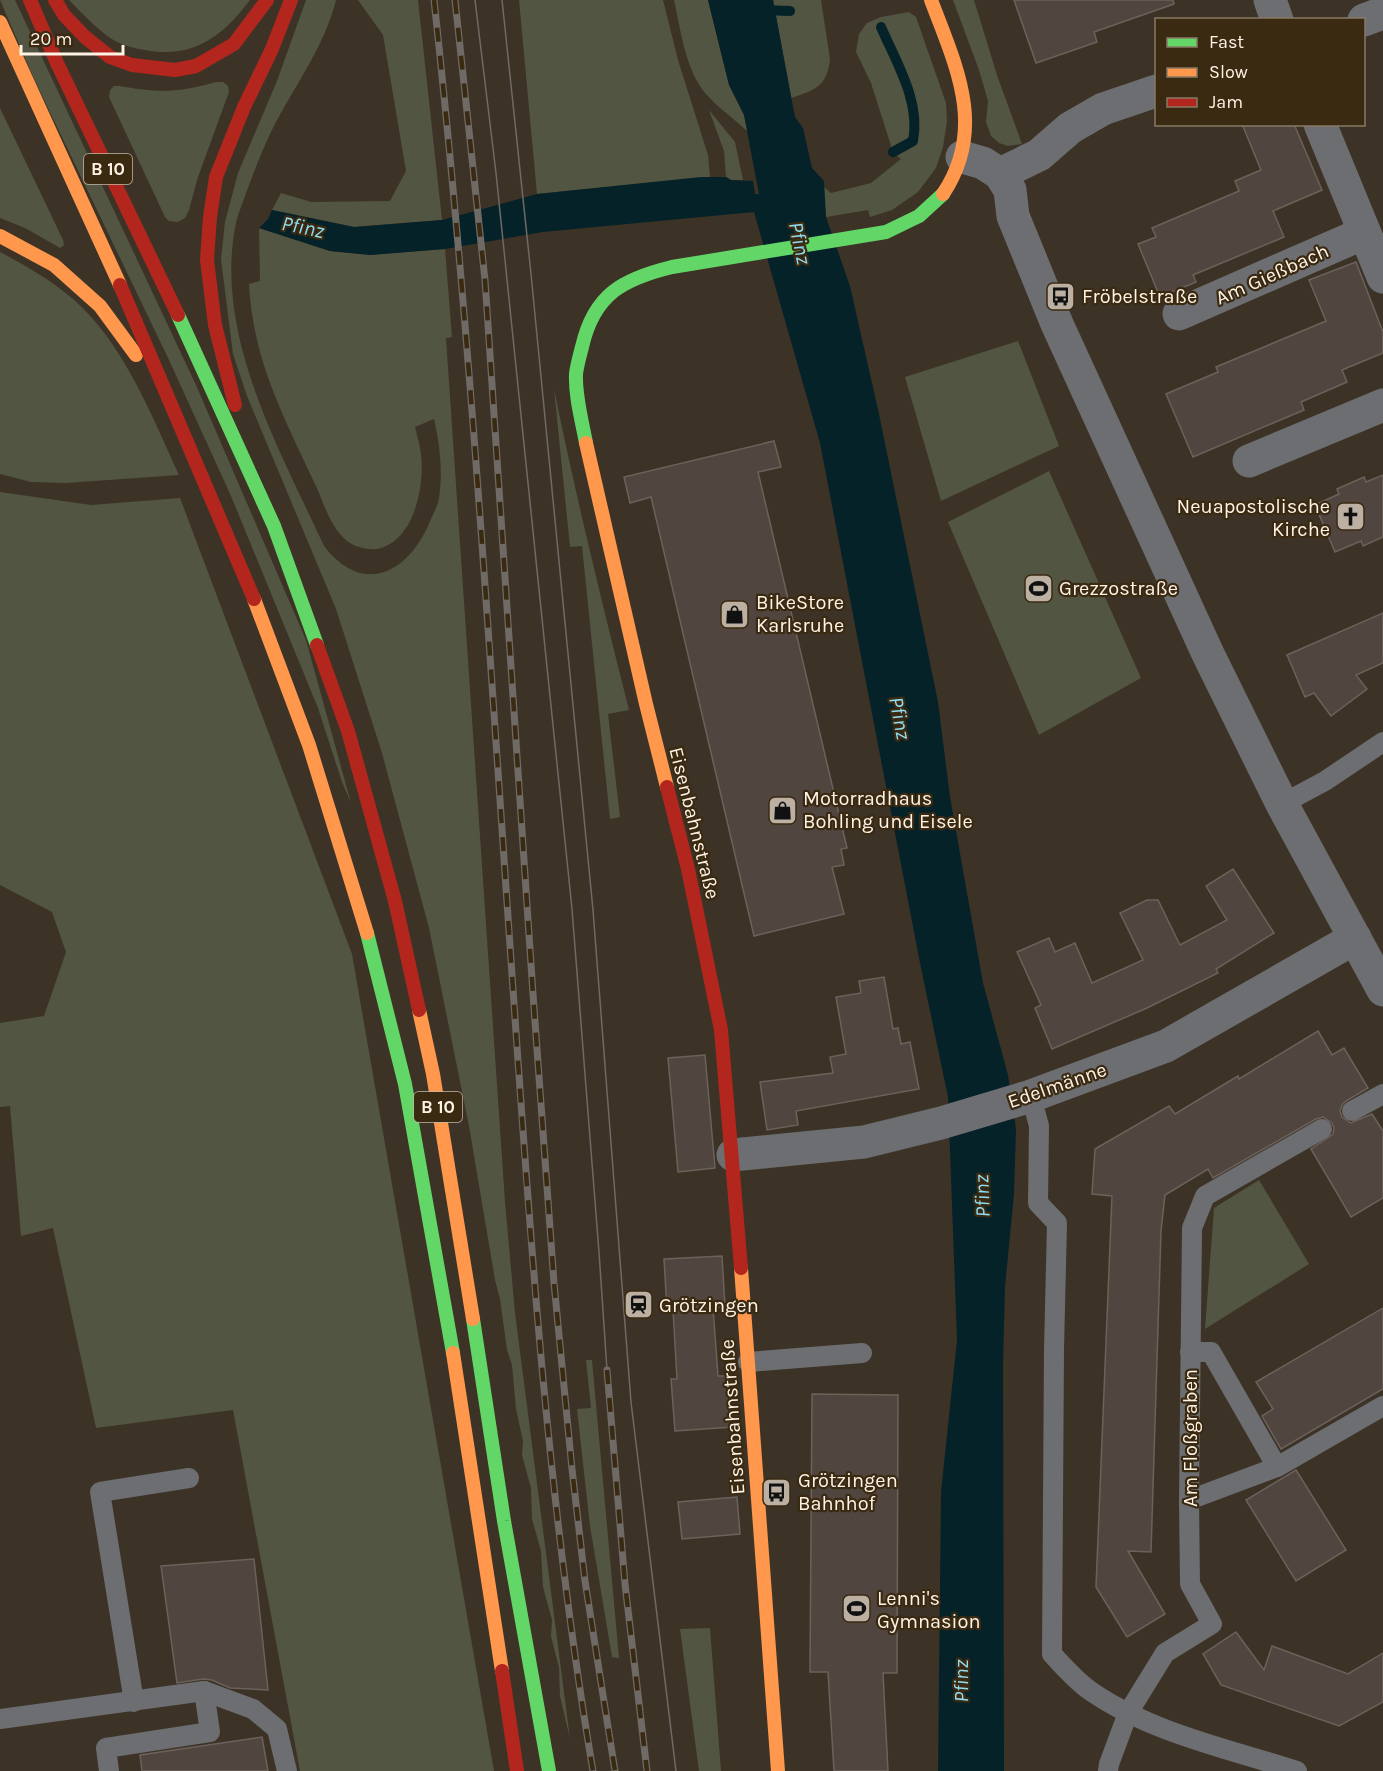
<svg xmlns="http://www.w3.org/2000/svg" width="1383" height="1771" viewBox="0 0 1383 1771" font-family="Karla,sans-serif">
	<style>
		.green { fill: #525541 }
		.water { fill: #052228 }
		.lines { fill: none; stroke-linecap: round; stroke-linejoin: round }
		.stream { stroke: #052228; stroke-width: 10 }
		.building { fill: #51463f; stroke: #6c615b; stroke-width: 1.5 }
		.lane { stroke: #6d6e71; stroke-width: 20 }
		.street { stroke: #6d6e71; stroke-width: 33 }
		.fast { stroke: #63d668; stroke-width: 14 }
		.slow { stroke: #ff974d; stroke-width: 14 }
		.jam { stroke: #b3261e; stroke-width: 14 }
		.tram { stroke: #6f6a66; stroke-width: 1.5 }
		.rail-casing { stroke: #6f6a66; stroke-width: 7 }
		.rail { stroke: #3b2a12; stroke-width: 4.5; stroke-dasharray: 14; stroke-linecap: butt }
		.labels { text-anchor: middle; stroke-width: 4.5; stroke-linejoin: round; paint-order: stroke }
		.shield { fill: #3b2a12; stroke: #c4b7a6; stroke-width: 1.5 }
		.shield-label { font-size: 18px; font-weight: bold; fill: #fff3e5 }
		.street-label { font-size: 20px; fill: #fff3e5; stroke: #3b2a12 }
		.poi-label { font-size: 20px; fill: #fff3e5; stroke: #3b2a12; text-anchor: start }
		.water-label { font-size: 21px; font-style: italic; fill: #8fddf2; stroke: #3b2a12 }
	</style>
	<rect width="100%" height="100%" fill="#3c3326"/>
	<g class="green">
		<path d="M0 0H15L196 385 306 640 351 803 342 782 318 708 231 496 169 360 35 81Z"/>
		<path d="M69 0H250C222 37 193 59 145 50 132 48 117 44 106 35 93 25 81 12 69 0Z"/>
		<path d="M306 0H336C324 48 294 86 272 130 262 150 254 172 246 193 243 203 238 213 236 223 213 334 279 448 324 546 364 598 410 572 431 519 434 512 438 505 439 498 443 471 440 445 434 419L415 427C417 436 420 445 421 454 425 486 414 542 377 549 367 550 355 547 347 541 329 526 324 502 314 482 283 415 253 360 249 284L260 281 259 228 330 251 370 255 445 249 452 337 446 338 505 1202 515 1313 570 1739 560 1696 559 1668 551 1636 552 1620 543 1587 541 1551 532 1519 531 1488 522 1455 523 1441 516 1409 512 1365 507 1350 500 1299 495 1280 469 1126 429 928 382 753 336 609 247 396 233 354 221 259 225 222 238 173 277 81Z"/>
		<path d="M358 0H418L442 220 354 227 272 210 281 193 311 202 390 201 406 171 383 35Z"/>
		<path d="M519 0H663L678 60 708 155 710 177 537 194Z"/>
		<path d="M674 0H708L729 85 744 115 748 132C734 118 718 108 706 94 685 69 681 31 674 0Z"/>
		<path d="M773 0H821L830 59C827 87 815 90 791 98Z"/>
		<path d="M953 0H974L997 75 1022 144 1008 146 999 143 991 136 986 122 988 101 979 70Z"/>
		<path d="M909 12 916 17 946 103 947 121 943 147 936 168 918 192 892 210 870 217 868 210 826 217 823 186 831 193 871 183 901 159 893 152 871 83 856 52 859 34 867 23 881 17Z"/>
		<path d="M216 82H223L228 86 229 92 198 177 189 210 185 218 178 222 169 221 165 217 109 97 110 90 114 86H119C159 93 176 93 216 82Z"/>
		<path d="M0 108 63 240 64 245 60 248 25 228 0 218Z"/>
		<path d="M709 110 735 142 743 180H731L726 177 724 151Z"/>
		<path d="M0 252C26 266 51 280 73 299 123 342 152 416 179 475L66 483 31 482 0 474Z"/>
		<path d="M1018 341 1059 446 941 501 905 377Z"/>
		<path d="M554 389C576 497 602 603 629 710L608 714 620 817 610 819 582 546 570 547Z"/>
		<path d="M1049 471 1141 678 1039 735 948 522Z"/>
		<path d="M0 492 91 505 180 498 352 954 494 1771H300L233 1410 96 1428 53 1228 21 1236 10 1106 0 1107V1023L44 1016 66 952 52 912 0 885Z"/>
		<path d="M1259 1180 1309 1264 1205 1329 1214 1208Z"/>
		<path d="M586 1360H592L619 1658 612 1657 590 1526 577 1409 591 1408Z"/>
		<path d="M710 1628 721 1771H699L680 1629Z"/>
	</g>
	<path class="water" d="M708 0H773L795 117 803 128 812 168 824 181 826 217 850 286 879 414 938 702 950 797 983 983 1008 1075 1016 1129 1014 1194 1005 1287 1003 1365 1004 1771H938L941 1492 957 1340 948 1097 920 963 820 443 754 212 543 232 445 249 370 255 330 251 259 228 268 219 272 210 354 227 442 220 537 194 701 177H726L731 180 753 181 755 194H759L744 115 729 85Z"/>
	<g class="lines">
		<g class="stream">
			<path d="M763 10 790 11"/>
			<path d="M881 27C896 62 921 102 913 141L893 152"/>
		</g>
	</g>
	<g class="building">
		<path d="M1014 0H1173L1174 4 1094 32 1097 42 1036 63Z"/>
		<path d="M1242 124H1294L1322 190 1273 211 1284 237 1193 275 1196 282 1160 297 1138 244 1156 237 1152 228 1239 191 1235 181 1261 170Z"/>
		<path d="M1356 262 1383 332V353L1342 370 1347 382 1301 402 1304 410 1193 457 1166 394 1218 372 1216 367 1326 321 1309 280Z"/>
		<path d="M774 441 781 467 758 472 847 848 841 849 844 865 832 867 844 914 754 936 651 497 630 503 624 477Z"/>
		<path d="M1383 475V537L1363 546 1361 541 1335 552 1315 505 1339 494 1337 489 1364 477 1366 482Z"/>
		<path d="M1383 613V663L1356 675 1367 689 1331 716 1314 693 1305 697 1287 655Z"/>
		<path d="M1233 869 1274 933 1216 969 1218 973 1147 1008 1052 1049 1035 1008 1041 1005 1017 952 1049 938 1055 952 1075 943 1092 983 1143 960 1120 913 1147 900H1158L1180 945 1227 920 1206 886Z"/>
		<path d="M884 977 893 1029 898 1028 901 1044 910 1042 919 1089 796 1111 798 1125 767 1130 760 1082 833 1073 830 1057 846 1054 836 997 861 993 859 981Z"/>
		<path d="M1318 1031 1332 1055 1344 1048 1368 1088 1346 1101 1342 1105 1340 1111 1342 1117 1351 1123 1372 1114 1383 1131V1198L1351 1217 1311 1149 1333 1134 1334 1128 1332 1123 1323 1117 1316 1119 1213 1178 1208 1169 1165 1195 1161 1231 1151 1552 1128 1551 1165 1614 1127 1637 1096 1587 1112 1196 1092 1194 1095 1149 1169 1106 1175 1114 1238 1076 1239 1079Z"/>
		<path d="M705 1055 715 1168 678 1172 668 1058Z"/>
		<path d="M722 1256 725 1307 713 1308 718 1376H729L733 1427 675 1431 671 1379H677L673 1310H667L664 1259Z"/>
		<path d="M1383 1308V1389L1281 1449 1262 1416 1273 1409 1256 1382Z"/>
		<path d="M812 1394 898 1395 897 1673H883L888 1771H834L828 1672H810Z"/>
		<path d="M1296 1470 1346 1550 1296 1581 1246 1500Z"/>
		<path d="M737 1497 740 1534 682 1539 678 1502Z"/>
		<path d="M254 1559 268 1690 230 1688 212 1680 203 1679 177 1683 161 1566Z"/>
		<path d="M1236 1632 1264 1670 1272 1646 1348 1674 1383 1653V1702L1339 1726 1221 1685 1203 1654Z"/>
		<path d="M262 1737 268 1771H142L140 1755Z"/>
	</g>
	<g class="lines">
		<g class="lane">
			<path d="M1282 804 1325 781 1383 742"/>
			<path d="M1031 1096 1039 1126 1038 1203 1057 1223 1054 1349 1052 1654C1064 1667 1077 1682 1092 1692 1152 1733 1229 1749 1297 1771"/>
			<path d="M1352 1111 1383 1094"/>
			<path d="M748 1362 862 1353"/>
			<path d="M1277 1467 1383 1406"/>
			<path d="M1189 1500 1277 1467 1211 1352H1190"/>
			<path d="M134 1702 100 1492 189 1478"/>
			<path d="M0 1719 204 1691 253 1709 277 1729 287 1771"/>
			<path d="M109 1771 106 1748 210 1732 204 1691"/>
			<path d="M1108 1771 1109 1764 1128 1713 1165 1653 1212 1624 1190 1584 1189 1500 1192 1228 1205 1196 1322 1129"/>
		</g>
		<g class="street">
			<path d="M1270 0 1277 20"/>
			<path d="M1364 20 1383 13"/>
			<path d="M1320 124 1383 277"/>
			<path d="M962 157 983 163 1000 174 1010 190 1013 216 1057 324 1208 654 1282 804 1383 990"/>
			<path d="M1000 174 1039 155 1070 128 1103 109 1156 91"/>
			<path d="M1179 314 1364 233"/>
			<path d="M1249 461 1383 405"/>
			<path d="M733 1155 864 1142 941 1123 1031 1096 1166 1046 1355 938"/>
		</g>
		<g class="fast">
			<path d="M178 315 274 526 317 645"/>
			<path d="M586 443C582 421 575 396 576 374 577 365 580 355 582 347 594 294 623 279 672 267L886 232 919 216 943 194"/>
			<path d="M367 933 405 1084 453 1353"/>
			<path d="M473 1319 504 1521 549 1771"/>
		</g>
		<g class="slow">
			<path d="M931 0C956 66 987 128 943 194"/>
			<path d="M0 22 120 285"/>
			<path d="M0 236 54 265 100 306 136 355"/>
			<path d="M586 443 646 704 667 787"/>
			<path d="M254 599 309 745 367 933"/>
			<path d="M419 1010 433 1074 473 1319"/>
			<path d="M741 1268 778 1771"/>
			<path d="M453 1353 502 1671"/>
		</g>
		<g class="jam">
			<path d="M30 0 57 63 178 315"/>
			<path d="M55 0 64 15 85 37 110 57 132 65 175 70 196 66 234 44 267 0"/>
			<path d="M120 285 254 599"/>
			<path d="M235 405 215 325 207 260 210 217 216 177 244 107 272 49 291 0"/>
			<path d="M317 645 348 731 395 901 419 1010"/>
			<path d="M667 787 688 869 721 1030 741 1268"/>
			<path d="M502 1671 517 1771"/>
		</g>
		<g class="tram">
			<path d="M475 0 496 173 572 909 599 1252 607 1370"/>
			<path d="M502 0 531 274 593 910 631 1402 676 1771"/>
		</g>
		<defs>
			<g id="rail">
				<path d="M434 0C470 329 490 659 513 989 531 1251 549 1512 593 1771"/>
				<path d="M455 0 485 280 533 994 554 1283 572 1469 585 1581 615 1771"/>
				<path d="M607 1370 625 1584 647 1771"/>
			</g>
		</defs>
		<use href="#rail" class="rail-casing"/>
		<use href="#rail" class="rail"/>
	</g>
	<defs>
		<symbol id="bus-square" viewBox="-11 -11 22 22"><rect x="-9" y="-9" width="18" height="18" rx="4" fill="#bbb0a2" stroke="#3b2a12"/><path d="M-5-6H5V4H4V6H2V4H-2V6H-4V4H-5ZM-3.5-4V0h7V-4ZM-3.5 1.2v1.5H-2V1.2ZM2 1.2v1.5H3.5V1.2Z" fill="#111"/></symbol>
		<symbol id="church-square" viewBox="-11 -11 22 22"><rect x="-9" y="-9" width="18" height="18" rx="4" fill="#bbb0a2" stroke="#3b2a12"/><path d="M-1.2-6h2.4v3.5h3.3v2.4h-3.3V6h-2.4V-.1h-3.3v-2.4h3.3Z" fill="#111"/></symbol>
		<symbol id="stadium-square" viewBox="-11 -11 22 22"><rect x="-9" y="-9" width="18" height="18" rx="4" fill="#bbb0a2" stroke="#3b2a12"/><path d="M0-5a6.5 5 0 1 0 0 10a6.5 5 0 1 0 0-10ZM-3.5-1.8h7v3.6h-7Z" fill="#111"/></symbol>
		<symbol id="shop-square" viewBox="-11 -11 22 22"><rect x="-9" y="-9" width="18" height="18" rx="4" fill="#bbb0a2" stroke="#3b2a12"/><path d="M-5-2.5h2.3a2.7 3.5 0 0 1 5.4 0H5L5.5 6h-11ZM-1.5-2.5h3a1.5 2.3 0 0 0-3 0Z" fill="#111"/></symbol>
		<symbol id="station-square" viewBox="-11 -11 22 22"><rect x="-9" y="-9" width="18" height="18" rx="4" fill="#bbb0a2" stroke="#3b2a12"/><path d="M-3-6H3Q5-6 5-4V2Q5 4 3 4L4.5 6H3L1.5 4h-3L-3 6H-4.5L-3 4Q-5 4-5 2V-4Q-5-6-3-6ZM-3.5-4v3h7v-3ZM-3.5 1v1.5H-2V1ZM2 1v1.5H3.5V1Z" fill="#111"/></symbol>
	</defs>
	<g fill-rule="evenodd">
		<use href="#bus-square" x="1044" y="280" width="33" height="33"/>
		<use href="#church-square" x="1334" y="500" width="33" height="33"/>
		<use href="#stadium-square" x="1022" y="572" width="33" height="33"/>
		<use href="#shop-square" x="718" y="598" width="33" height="33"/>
		<use href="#shop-square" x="766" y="794" width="33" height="33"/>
		<use href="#station-square" x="622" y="1288" width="33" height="33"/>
		<use href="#bus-square" x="760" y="1476" width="33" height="33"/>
		<use href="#stadium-square" x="840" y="1592" width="33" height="33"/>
	</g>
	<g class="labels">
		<g class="shield">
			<rect x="84" y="154" width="48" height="30" rx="4.5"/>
			<rect x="414" y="1092" width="48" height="30" rx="4.5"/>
		</g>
		<g class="shield-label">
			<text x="108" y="175">B 10</text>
			<text x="438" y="1113">B 10</text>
		</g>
		<g class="street-label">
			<text transform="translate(1272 274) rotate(-24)" y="7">Am Gießbach</text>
			<text transform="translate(695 823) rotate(76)" y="7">Eisenbahnstraße</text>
			<text transform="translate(1057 1085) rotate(-19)" y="7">Edelmänne</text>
			<text transform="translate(732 1417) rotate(-94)" y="7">Eisenbahnstraße</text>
			<text transform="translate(1190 1438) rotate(-90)" y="7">Am Floßgraben</text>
		</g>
		<g class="poi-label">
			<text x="1082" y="303">Fröbelstraße</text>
			<text x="1330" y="513" text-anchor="end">Neuapostolische<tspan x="1330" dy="23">Kirche</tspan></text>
			<text x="1059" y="595">Grezzostraße</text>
			<text x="756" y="609">BikeStore<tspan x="756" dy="23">Karlsruhe</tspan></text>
			<text x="803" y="805">Motorradhaus<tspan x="803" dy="23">Bohling und Eisele</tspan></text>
			<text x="659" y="1312">Grötzingen</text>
			<text x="798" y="1487">Grötzingen<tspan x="798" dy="23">Bahnhof</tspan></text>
			<text x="877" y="1605">Lenni's<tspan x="877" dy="23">Gymnasion</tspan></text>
		</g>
		<g class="water-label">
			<text transform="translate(303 227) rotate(12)" y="7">Pfinz</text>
			<text transform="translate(800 243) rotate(78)" y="7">Pfinz</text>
			<text transform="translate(900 718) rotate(79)" y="7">Pfinz</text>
			<text transform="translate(982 1196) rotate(-92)" y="7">Pfinz</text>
			<text transform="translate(961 1681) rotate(-90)" y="7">Pfinz</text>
		</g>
	</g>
	<rect x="1155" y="18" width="210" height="108" fill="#3b2a12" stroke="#897a66" stroke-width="1.5"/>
	<rect x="1167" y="38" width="30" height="9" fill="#63d668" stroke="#897a66" stroke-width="1.5"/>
	<text x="1209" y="48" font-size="18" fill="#fff3e5">Fast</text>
	<rect x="1167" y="68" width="30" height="9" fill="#ff974d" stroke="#897a66" stroke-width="1.5"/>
	<text x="1209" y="78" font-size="18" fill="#fff3e5">Slow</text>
	<rect x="1167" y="98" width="30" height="9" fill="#b3261e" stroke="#897a66" stroke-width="1.5"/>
	<text x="1209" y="108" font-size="18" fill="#fff3e5">Jam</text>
	<path d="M21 45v9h102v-9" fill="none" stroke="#fff3e5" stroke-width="3"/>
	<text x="30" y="45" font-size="18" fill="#fff3e5" stroke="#3b2a12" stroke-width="4.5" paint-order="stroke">20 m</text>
</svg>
